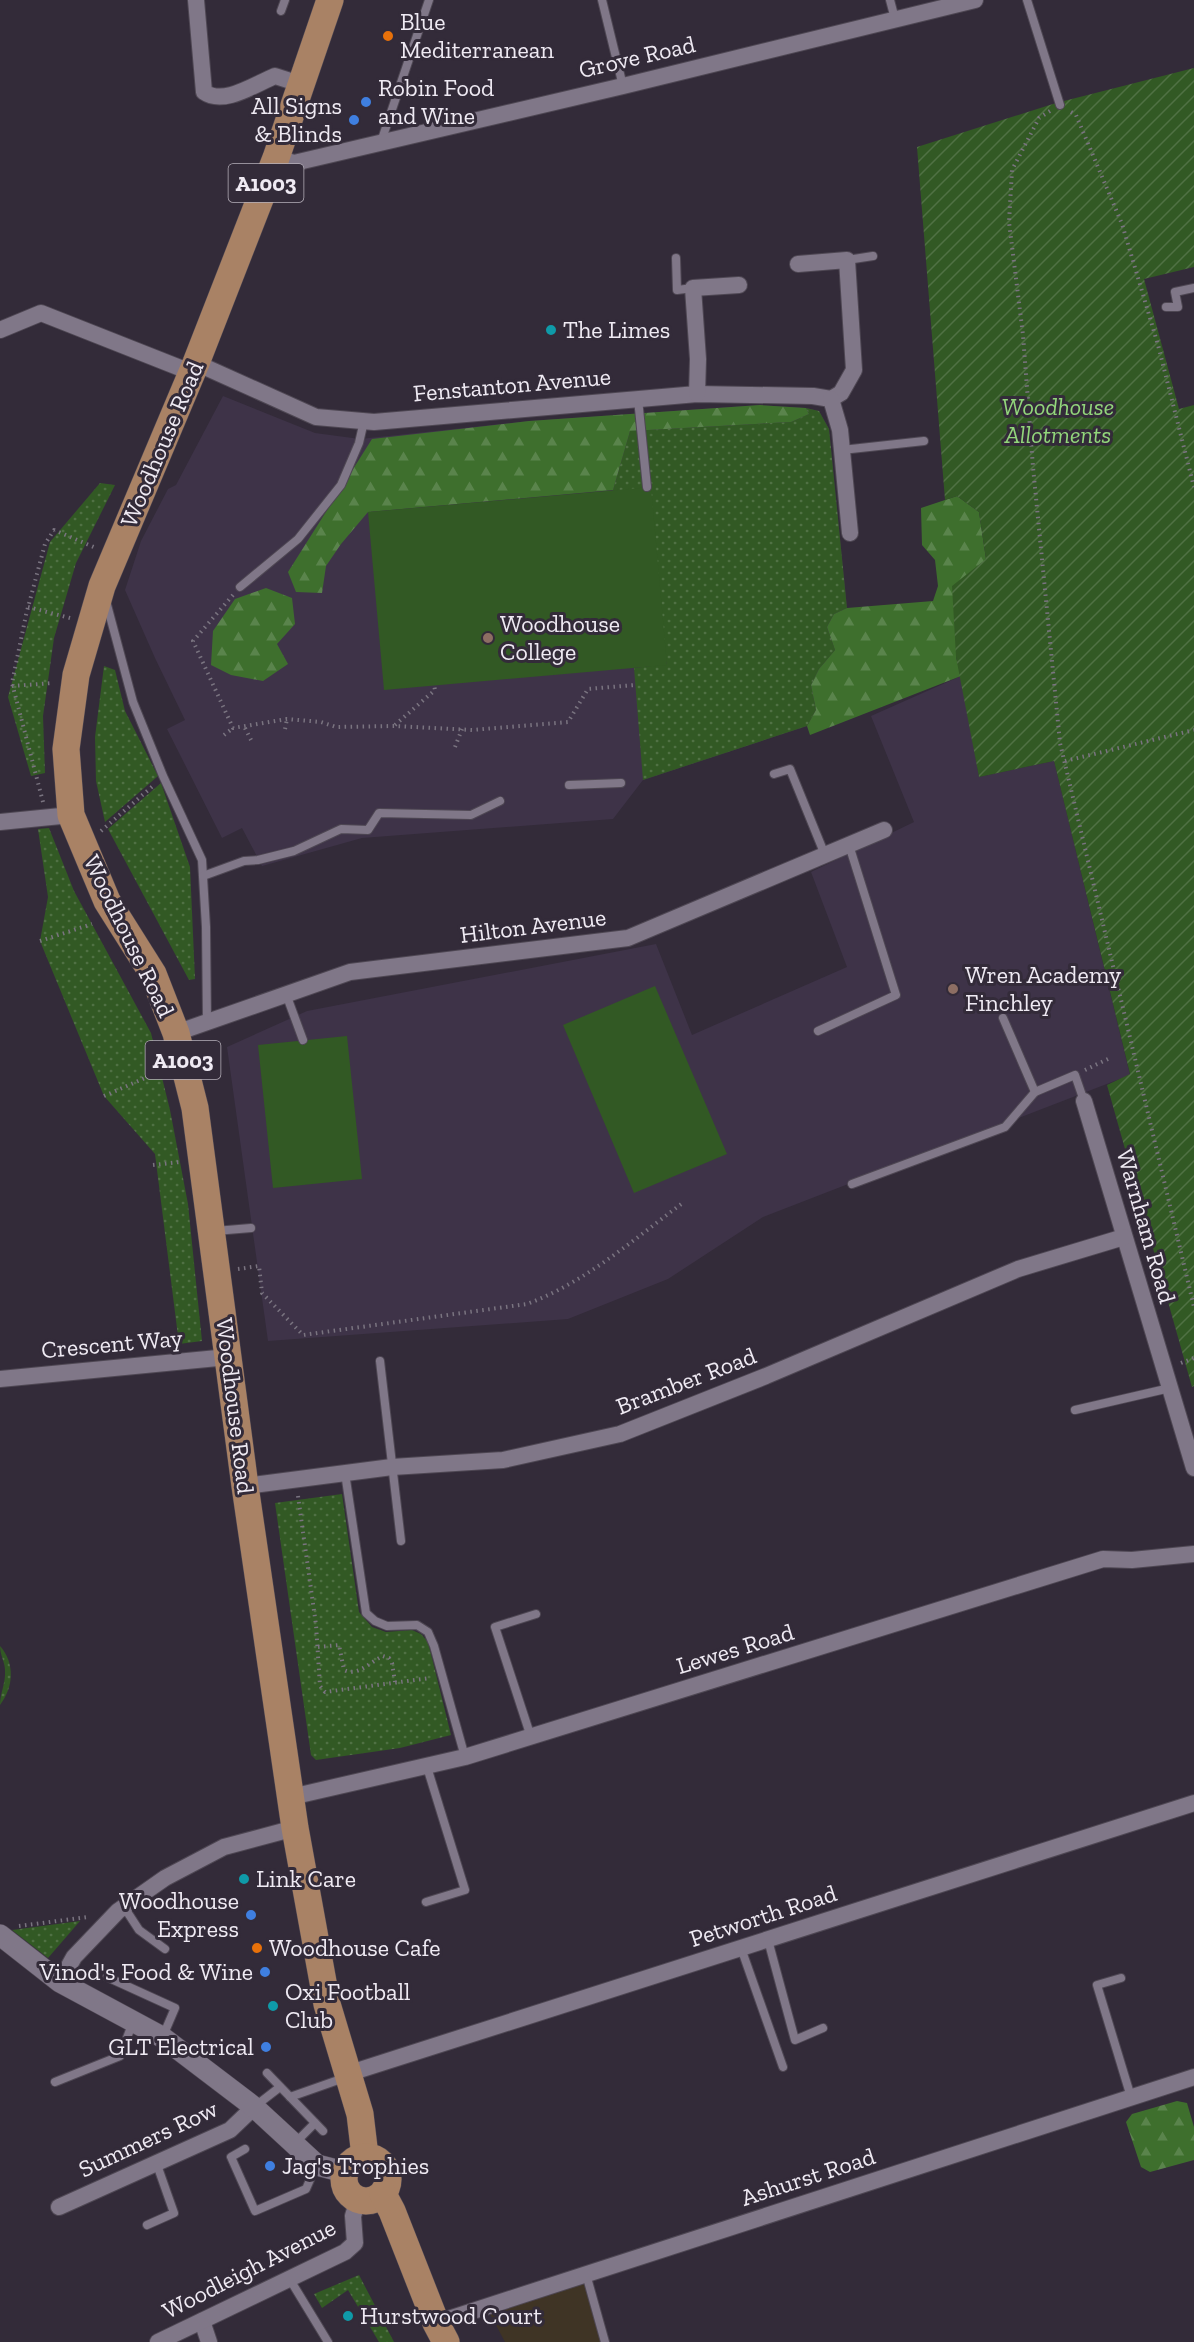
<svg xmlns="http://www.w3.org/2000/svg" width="1194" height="2342" viewBox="0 0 1194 2342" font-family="'Zilla Slab',serif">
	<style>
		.commercial { fill: #3f3425 }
		.built { fill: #3e3348 }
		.grass { fill: url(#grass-dots) }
		.forest { fill: url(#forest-firs) }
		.garden { fill: url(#garden-furrows) }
		.pitch { fill: #325924 }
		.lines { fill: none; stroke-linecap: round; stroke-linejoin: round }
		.service-casing { stroke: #4e4753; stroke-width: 10 }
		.minor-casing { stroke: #4e4753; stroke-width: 18 }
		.tertiary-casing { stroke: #4e4753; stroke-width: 22 }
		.primary-casing { stroke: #4e4753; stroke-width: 28 }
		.path { stroke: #7a7480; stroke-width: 4; stroke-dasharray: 1.5 4.5; stroke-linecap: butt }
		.service { stroke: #807788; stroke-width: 8 }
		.minor { stroke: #807788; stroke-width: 16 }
		.tertiary { stroke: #807788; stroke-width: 21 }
		.primary { stroke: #a98265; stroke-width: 27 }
		.food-dot { fill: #e8710a; stroke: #332b39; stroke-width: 2 }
		.shop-dot { fill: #3f7fe0; stroke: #332b39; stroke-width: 2 }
		.culture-dot { fill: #0f9aa8; stroke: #332b39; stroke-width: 2 }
		.education-dot { fill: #8d6e63; stroke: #332b39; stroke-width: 2 }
		.labels { text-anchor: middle; stroke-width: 6; stroke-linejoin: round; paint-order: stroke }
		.shield { fill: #332b39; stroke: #b7b1bb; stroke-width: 1.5 }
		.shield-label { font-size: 22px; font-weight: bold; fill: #efeaf3 }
		.poi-label { font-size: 24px; fill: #efeaf3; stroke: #332b39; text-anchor: start }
		.street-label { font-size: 24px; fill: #efeaf3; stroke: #332b39 }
		.park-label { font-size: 24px; font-style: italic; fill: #92d67b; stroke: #332b39 }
	</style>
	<defs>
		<pattern id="grass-dots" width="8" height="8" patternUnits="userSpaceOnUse" patternTransform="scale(1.5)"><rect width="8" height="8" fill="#325924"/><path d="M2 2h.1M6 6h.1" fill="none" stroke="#507144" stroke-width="1.8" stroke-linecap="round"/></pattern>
		<pattern id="forest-firs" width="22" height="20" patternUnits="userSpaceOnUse" patternTransform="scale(1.5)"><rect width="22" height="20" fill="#3e6f2d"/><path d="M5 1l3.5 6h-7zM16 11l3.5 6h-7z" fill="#5a844c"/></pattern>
		<pattern id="garden-furrows" width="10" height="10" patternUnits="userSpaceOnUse" patternTransform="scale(1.5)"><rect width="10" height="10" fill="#325924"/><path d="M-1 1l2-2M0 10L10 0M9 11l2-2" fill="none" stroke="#507144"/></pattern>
	</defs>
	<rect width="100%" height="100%" fill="#332b39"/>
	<path class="commercial" d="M586 2275 604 2342H505L489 2312Z"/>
	<g class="built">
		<path d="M223 396 315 433 360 439 529 421 760 405 806 408 819 411 829 429 847 608 834 614 807 726 643 780 613 819 362 838 262 866 242 828 222 838 167 729 185 720 155 658 125 590 141 541 168 489 176 485Z"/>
		<path d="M961 676 979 777 1054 761 1130 1075 763 1217 668 1279 568 1319 268 1341 227 1047 307 1011 656 944 692 1035 847 967 811 872 914 822 871 716Z"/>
	</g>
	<g class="grass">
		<path d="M806 408 819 411 829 429 847 608 834 614 827 627 835 650 819 669 811 685 816 710 807 726 643 780 634 668 667 664 613 490 630 431 791 422 809 414Z"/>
		<path d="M100 483 115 485 76 563 54 638 43 716 45 773 31 776 8 697 50 542Z"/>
		<path d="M104 666 115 670 125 711 158 776 105 822 96 781 95 737Z"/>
		<path d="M161 783 190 867 195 979 189 980 108 829Z"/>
		<path d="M49 828 74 891 151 1033 170 1110 188 1204 202 1341 179 1344 155 1154 104 1096 40 941 48 897 38 829Z"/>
		<path d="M342 1494 359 1612 372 1627 386 1632 412 1630 421 1634 428 1642 451 1735 400 1748 316 1760 311 1755 275 1503Z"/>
		<path d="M0 1646C15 1663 14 1687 0 1705 0 1693 6 1683 5 1670 5 1662 0 1655 0 1646Z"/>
		<path d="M80 1921 48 1958 12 1930Z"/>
		<path d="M359 2275 394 2342H379L348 2290 322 2308 314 2294Z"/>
	</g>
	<g class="forest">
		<path d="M760 405 806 408 809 414 791 422 630 431 613 490 368 512 341 544 326 566 322 593 296 592 288 572 372 439 529 421Z"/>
		<path d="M957 496 979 512 986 559 956 657 961 676 810 735 807 726 816 710 811 685 819 669 835 650 827 627 834 614 847 608 933 601 938 586 935 560 922 545 921 508Z"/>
		<path d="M266 588 292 598 295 624 277 644 288 664 263 681 231 675 211 665 213 631 235 599Z"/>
		<path d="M1177 2101 1187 2103 1194 2127V2160L1150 2172 1141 2167 1126 2122 1132 2114Z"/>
	</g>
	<path class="garden" d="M1194 68V267L1144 279 1179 409 1194 405V1386L1192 1387 1107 1085 1130 1074 1054 761 979 777 956 657 952 586 986 559 979 512 957 496 945 500 917 147 1056 103Z"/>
	<g class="pitch">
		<path d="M651 487 667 665 384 690 368 512Z"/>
		<path d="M655 986 727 1154 634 1193 563 1025Z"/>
		<path d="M347 1036 362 1179 273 1188 258 1045Z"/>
	</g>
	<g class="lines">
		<defs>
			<g id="service">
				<path d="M602 0 623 86"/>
				<path d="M890 0 895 19"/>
				<path d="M1027 0 1060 105"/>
				<path d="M281 11 285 0"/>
				<path d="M381 142 429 0"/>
				<path d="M676 258 677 290 693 288"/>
				<path d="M847 260 873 256"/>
				<path d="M1166 307H1178L1175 292 1194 288"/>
				<path d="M638 399 647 487"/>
				<path d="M842 450 924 441"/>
				<path d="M240 587 298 539 341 485 359 443 364 421"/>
				<path d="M106 601 133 702 163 776 202 860 206 927 207 1022"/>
				<path d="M774 774 790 769 825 855"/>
				<path d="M569 785 621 783"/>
				<path d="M203 876 244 861 258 860 294 851 341 829 368 830 379 813 471 815 500 801"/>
				<path d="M286 994 303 1040"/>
				<path d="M1003 1018 1035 1092 1075 1075 1084 1101"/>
				<path d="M818 1031 896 995 849 845"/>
				<path d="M852 1184 1005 1127 1035 1092"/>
				<path d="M215 1231 251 1228"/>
				<path d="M380 1361 401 1541"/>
				<path d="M1075 1410 1170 1388"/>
				<path d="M345 1473 366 1613 375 1621 387 1626 417 1625 428 1632 434 1646 465 1757"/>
				<path d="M531 1737 495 1627 536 1614"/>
				<path d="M426 1902 465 1890 427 1767"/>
				<path d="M124 1907 139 1930 165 1949"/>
				<path d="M768 1940 795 2040 823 2028"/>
				<path d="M741 1948 783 2067"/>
				<path d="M107 1977 175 2008 163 2036"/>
				<path d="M1121 1978 1097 1985 1131 2097"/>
				<path d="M267 2073 323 2131"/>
				<path d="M55 2082 120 2056 133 2022"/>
				<path d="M290 2097 344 2078"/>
				<path d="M254 2107 280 2087"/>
				<path d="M294 2144 315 2123"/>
				<path d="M245 2149 231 2157 255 2211 306 2189 316 2166"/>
				<path d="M147 2225 174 2213 156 2162"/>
				<path d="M586 2274 605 2342"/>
				<path d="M289 2278 328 2342"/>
			</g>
			<g id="minor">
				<path d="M196 0 204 92C224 106 255 84 275 76L300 84"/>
				<path d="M276 158 294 163 623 86 975 0"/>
				<path d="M0 330 41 313 193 373"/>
				<path d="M196 363 316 417 374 422 697 394 813 396 831 399 841 393 854 370 847 260 798 264"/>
				<path d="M697 394 698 359 693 288 739 285"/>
				<path d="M831 399 840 430 850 533"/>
				<path d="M0 822 71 815"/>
				<path d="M176 1033 350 972 628 938 884 830"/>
				<path d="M1084 1101 1194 1468"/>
				<path d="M0 1379 228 1357"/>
				<path d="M245 1486 392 1467 503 1460 620 1434 766 1376 1018 1269 1124 1237"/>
				<path d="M291 1797 465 1757 1103 1559 1132 1560 1194 1554"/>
				<path d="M60 1982 74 1957 118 1911 165 1878 224 1847 295 1828"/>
				<path d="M347 2074 1194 1803"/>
				<path d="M59 2207 230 2130 254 2107"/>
				<path d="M202 2321 209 2342"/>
				<path d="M436 2323 1194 2077"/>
				<path d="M158 2342 345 2252 355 2243 353 2216 358 2200"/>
			</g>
			<path id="tertiary" d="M0 1935 60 1982 162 2037 254 2107 317 2165 344 2172"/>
			<g id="primary">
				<path d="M330 0 276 158 196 363 102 586 76 675 66 749 71 815 107 901 153 974 176 1033 195 1108 245 1486 295 1828 327 2004 360 2114 365 2156"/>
				<circle cx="366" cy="2179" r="22"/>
				<path d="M383 2194 392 2211 436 2323 446 2342"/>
			</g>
		</defs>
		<use href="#service" class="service-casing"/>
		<use href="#minor" class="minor-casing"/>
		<use href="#tertiary" class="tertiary-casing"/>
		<use href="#primary" class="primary-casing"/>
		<g class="path">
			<path d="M1050 111 1039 118 1012 170 1009 222 1023 335 1033 467 1060 743 1194 1307"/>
			<path d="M1071 112 1076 115 1122 224 1158 345 1194 487"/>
			<path d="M233 595 193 641 233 728 287 719 321 722 336 727 395 726 472 730 568 722 588 689 635 685"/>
			<path d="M28 607 70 618"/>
			<path d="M12 686 53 683"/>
			<path d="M395 725 435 690 434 685"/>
			<path d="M245 728 251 740"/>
			<path d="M285 729 287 719"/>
			<path d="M224 735 233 728"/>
			<path d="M455 747 462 729"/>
			<path d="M1065 761 1194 730"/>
			<path d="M43 802 12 683 26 615 45 544 54 530 96 548"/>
			<path d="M101 831 154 785"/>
			<path d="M40 941 92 924"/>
			<path d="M1085 1070 1112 1057"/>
			<path d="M104 1096 161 1071"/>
			<path d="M153 1165 180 1162"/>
			<path d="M238 1269 259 1266 262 1293 303 1335 527 1304C586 1282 634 1239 684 1202"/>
			<path d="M1181 1363 1194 1358"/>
			<path d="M298 1496 316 1625 320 1686 325 1692 430 1678"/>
			<path d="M318 1647 339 1645 344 1670C357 1677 370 1662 383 1656L389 1658 392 1663 395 1682"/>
			<path d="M19 1926 88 1917"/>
		</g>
		<use href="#service" class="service"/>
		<use href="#minor" class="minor"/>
		<use href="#tertiary" class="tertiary"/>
		<use href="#primary" class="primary"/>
	</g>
	<g class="food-dot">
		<circle cx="388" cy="36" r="6"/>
		<circle cx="257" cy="1948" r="6"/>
	</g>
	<g class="shop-dot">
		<circle cx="366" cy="102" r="6"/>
		<circle cx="354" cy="120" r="6"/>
		<circle cx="251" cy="1915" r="6"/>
		<circle cx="265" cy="1972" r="6"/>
		<circle cx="266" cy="2047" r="6"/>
		<circle cx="270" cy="2166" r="6"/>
	</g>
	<g class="culture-dot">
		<circle cx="551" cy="330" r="6"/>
		<circle cx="244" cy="1879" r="6"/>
		<circle cx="273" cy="2006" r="6"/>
		<circle cx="348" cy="2316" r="6"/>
	</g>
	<g class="education-dot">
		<circle cx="488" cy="638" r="6"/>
		<circle cx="953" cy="989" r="6"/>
	</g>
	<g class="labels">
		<g class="shield">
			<rect x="228.5" y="164" width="75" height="38" rx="4.5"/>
			<rect x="145.5" y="1041" width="75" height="38" rx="4.5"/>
		</g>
		<g class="shield-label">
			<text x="266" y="191">A1003</text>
			<text x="183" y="1068">A1003</text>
		</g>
		<g class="poi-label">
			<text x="400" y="30">Blue<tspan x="400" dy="28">Mediterranean</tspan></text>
			<text x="378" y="96">Robin Food<tspan x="378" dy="28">and Wine</tspan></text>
			<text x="342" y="114" text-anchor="end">All Signs<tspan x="342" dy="28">&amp; Blinds</tspan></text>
			<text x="563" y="338">The Limes</text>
			<text x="500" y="632">Woodhouse<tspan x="500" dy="28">College</tspan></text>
			<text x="965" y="983">Wren Academy<tspan x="965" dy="28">Finchley</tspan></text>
			<text x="256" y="1887">Link Care</text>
			<text x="239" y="1909" text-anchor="end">Woodhouse<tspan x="239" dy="28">Express</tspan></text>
			<text x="269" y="1956">Woodhouse Cafe</text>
			<text x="253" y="1980" text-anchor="end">Vinod's Food &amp; Wine</text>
			<text x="285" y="2000">Oxi Football<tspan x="285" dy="28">Club</tspan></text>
			<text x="254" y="2055" text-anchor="end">GLT Electrical</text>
			<text x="282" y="2174">Jag's Trophies</text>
			<text x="360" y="2324">Hurstwood Court</text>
		</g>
		<g class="street-label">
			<text transform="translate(637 57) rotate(-13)" y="8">Grove Road</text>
			<text transform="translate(512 385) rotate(-5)" y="8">Fenstanton Avenue</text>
			<text transform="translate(162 444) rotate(-67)" y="8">Woodhouse Road</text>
			<text transform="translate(533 926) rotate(-7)" y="8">Hilton Avenue</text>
			<text transform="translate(129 936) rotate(64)" y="8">Woodhouse Road</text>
			<text transform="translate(1146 1226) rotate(74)" y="8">Warnham Road</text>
			<text transform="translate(112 1344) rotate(-5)" y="8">Crescent Way</text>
			<text transform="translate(686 1381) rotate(-21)" y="8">Bramber Road</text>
			<text transform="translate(235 1406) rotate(83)" y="8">Woodhouse Road</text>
			<text transform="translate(735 1649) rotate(-17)" y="8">Lewes Road</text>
			<text transform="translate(763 1916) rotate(-18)" y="8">Petworth Road</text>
			<text transform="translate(148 2139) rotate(-25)" y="8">Summers Row</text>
			<text transform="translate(808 2177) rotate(-18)" y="8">Ashurst Road</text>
			<text transform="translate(249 2269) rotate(-27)" y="8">Woodleigh Avenue</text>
		</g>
		<g class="park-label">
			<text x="1058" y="415">Woodhouse<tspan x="1058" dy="28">Allotments</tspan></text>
		</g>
	</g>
</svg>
